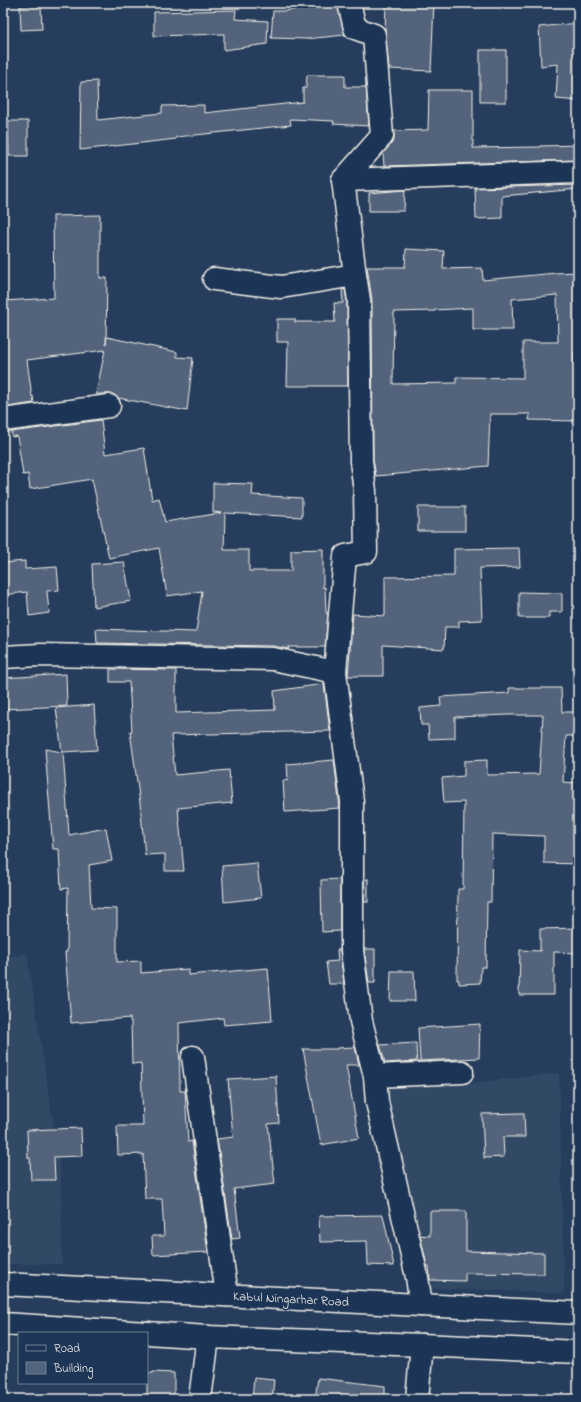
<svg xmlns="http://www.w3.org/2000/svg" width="581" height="1402" viewBox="0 0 581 1402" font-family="'Indie Flower',sans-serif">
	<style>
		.built { fill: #334966 }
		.building { fill: #52647b; stroke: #f4f1e8; fill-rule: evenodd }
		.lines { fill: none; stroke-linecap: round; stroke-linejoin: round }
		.minor-casing { stroke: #f4f1e8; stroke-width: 25 }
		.highway-casing { stroke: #f4f1e8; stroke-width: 25 }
		.minor { stroke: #1d3557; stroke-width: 22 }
		.highway { stroke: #1d3557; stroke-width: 22 }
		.labels { text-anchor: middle; stroke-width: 3; stroke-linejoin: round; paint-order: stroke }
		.street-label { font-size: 13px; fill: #f4f1e8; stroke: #1d3557 }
	</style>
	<rect width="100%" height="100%" fill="#263d5d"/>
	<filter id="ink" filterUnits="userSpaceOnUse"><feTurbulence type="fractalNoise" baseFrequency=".025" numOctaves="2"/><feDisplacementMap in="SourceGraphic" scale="8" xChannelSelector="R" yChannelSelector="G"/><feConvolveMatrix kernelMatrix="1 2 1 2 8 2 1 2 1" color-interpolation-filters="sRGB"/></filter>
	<g filter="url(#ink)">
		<g class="built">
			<path d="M27 953 61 1174 62 1264H3V958Z"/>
			<path d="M559 1073 564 1293 423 1288 378 1088 472 1083Z"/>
		</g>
		<g class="building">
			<path d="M337 3 345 35 306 39 271 38 273 11H285Z"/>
			<path d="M386 3H434L431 71 389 69 385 31Z"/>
			<path d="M41 5 42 29 21 30 20 6Z"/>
			<path d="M236 10 235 19 268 21 267 44 224 50V34L154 36V12Z"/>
			<path d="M578 23V101L556 99 558 64 541 66 539 27Z"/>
			<rect x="480" y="50" width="26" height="52"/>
			<path d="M307 75H345V87H366L369 126 333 124 334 121 290 119 291 125 176 137V139L80 150 81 82 97 81 98 120 162 113V106L204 105V113L303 102V88H306Z"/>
			<path d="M429 90H473V148L540 147V146L578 145V160L384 166 383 153 394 140V131L428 130Z"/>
			<path d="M8 121H28V156H9Z"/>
			<path d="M578 185V189L502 196V218L476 219 475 188Z"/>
			<path d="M405 190 404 211H369V193Z"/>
			<path d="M100 215V278H107L106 344 107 337 177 352V357L193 358 187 411 118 398 113 394H96L105 350 27 360 32 397 33 396 34 403 8 407 4 374 3 375V301L54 298 53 216Z"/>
			<path d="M406 249 444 251 443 269 482 268 483 280 556 273 578 272V353H574V394H578V421L529 420 530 414H490L488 466 376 476 373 460 372 300 367 267H405ZM557 295 558 342H523V378L456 377V383L393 384 394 312 435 311V310L472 308H473V330H513L512 299Z"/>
			<path d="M345 289 347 301 348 386H287L288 342H277V319H295V322H335L334 303H343L342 290Z"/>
			<path d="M101 420 105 454 144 448 152 500 159 498 165 522 221 513 213 512V483L253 484 252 495 302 498V517L225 513 224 550H249V571H291V550L323 549V588L325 587 326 613H328L325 647H288L289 649 273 646 97 643 96 629 196 632 202 591 167 596 159 548 109 558 92 479 30 489 28 474 23 475 17 436 12 437 11 432Z"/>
			<rect x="418" y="507" width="47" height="24"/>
			<path d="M519 548 520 567 480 568 482 620 459 621V627H445L444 649 383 645V676H348L353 614 385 616V577L454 576V549Z"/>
			<path d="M25 561V569L57 567 59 590 47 591 49 613 29 616 27 592 3 595V563Z"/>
			<path d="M124 562 131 601 94 607 92 564Z"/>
			<path d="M519 592 562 593V612H549V618H519Z"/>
			<path d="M110 669 176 670V713L275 710 274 691 324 684 330 731 171 735 175 775 229 770 232 803 178 808 184 871H165V854L145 855 140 803 130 731H132L129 682H110Z"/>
			<path d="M66 674 67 706 3 709V678Z"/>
			<path d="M509 688H561L562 712H578V736H566L563 782 578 783V864L544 863V836L492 834 491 902H487L486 967H481L480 983 459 984V980H457L458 889H463L464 802 444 803 442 778 464 776V761L487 760V775L539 774 543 715H509L455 717V738L429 739 428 725H421L420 708 441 706 440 697 509 693Z"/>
			<path d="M94 705 97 750 63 752 69 835 106 828 112 861 89 865 91 908 117 909V962L141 961V973L188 969V975L268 968 272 1021 224 1025 223 1018 179 1023 180 1091H185L188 1142 192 1141 208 1252 153 1255 152 1236H164L162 1199H145L143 1154 118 1155 117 1126H143L141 1063 132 1064 131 1021H130V1018L71 1023 65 952H67L68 888 61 889 59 849H53L45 749 62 752 56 708Z"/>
			<path d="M334 760 340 808 285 812 283 781 288 780 287 764Z"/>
			<path d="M257 863 261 898 224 902 222 866Z"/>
			<path d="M340 879V931L322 932 321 880Z"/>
			<rect x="364" y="879" width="4" height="23"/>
			<path d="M578 928V953L554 952V995H519L520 950 540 951V929Z"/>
			<path d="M364 949H375V983H369Z"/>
			<path d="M337 950H340L344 984H329L326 962 338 961Z"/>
			<path d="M391 971H414L415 1001H390Z"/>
			<path d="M480 1024 479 1058 420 1061 418 1028Z"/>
			<path d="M416 1043 417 1061 385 1063 380 1045Z"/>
			<path d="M355 1047 359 1065H346L359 1138 321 1145 303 1049H337V1048Z"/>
			<path d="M276 1076 279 1123 268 1124 275 1184 234 1189 240 1238 232 1239 217 1139 233 1137 228 1079Z"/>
			<path d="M524 1113 525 1137H503L504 1157 484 1158 482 1114Z"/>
			<path d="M81 1128 82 1156 54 1157 55 1180H31L30 1158H28L27 1130Z"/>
			<path d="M430 1211H466V1251L544 1253V1274L465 1273V1281L430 1280 429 1266H427L420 1235 430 1236Z"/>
			<path d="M383 1215 394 1266 368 1265 367 1241 320 1242 319 1216Z"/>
			<path d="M153 1372 174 1373V1398L147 1397V1373H153Z"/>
			<path d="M254 1378 274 1380 272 1399H252Z"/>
			<path d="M318 1378 385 1386V1399H315Z"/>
		</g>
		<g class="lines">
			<defs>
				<g id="minor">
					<path d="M349 3 355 28 374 35 382 136 343 180 355 275 359 300 361 461 365 491 366 552 345 556 335 672 352 801V950L361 1021 375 1076 377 1102 417 1277 421 1305"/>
					<path d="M343 180 578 172"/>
					<path d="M214 279 281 287 355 275"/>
					<path d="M3 420 109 406"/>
					<path d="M3 657 40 655 273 659 335 672"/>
					<path d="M193 1057 227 1295"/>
					<path d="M375 1076 462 1072"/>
					<path d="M200 1399 208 1337"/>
					<path d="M417 1399 422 1345"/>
				</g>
				<g id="highway">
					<path d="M3 1284 578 1313"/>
					<path d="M3 1324 147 1333"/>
					<path d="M147 1333 208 1337 422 1345 578 1352"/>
				</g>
			</defs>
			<use href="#minor" class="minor-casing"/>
			<use href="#highway" class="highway-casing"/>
			<use href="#minor" class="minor"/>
			<use href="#highway" class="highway"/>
		</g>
	</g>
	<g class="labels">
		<g class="street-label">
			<text transform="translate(291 1298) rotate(3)" y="5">Kabul Ningarhar Road</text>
		</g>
	</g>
	<rect width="581" height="1402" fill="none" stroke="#1d3557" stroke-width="16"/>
	<rect x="8" y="8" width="565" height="1386" fill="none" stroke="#f4f1e8" stroke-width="1.5" filter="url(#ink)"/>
	<rect x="18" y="1332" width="130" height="52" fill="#1d3557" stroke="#738091"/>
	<rect x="26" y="1345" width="20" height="6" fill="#1d3557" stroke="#738091"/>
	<text x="54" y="1352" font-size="12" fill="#f4f1e8">Road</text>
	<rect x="26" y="1362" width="20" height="12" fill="#52647b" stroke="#738091"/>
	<text x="54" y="1372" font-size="12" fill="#f4f1e8">Building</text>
</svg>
